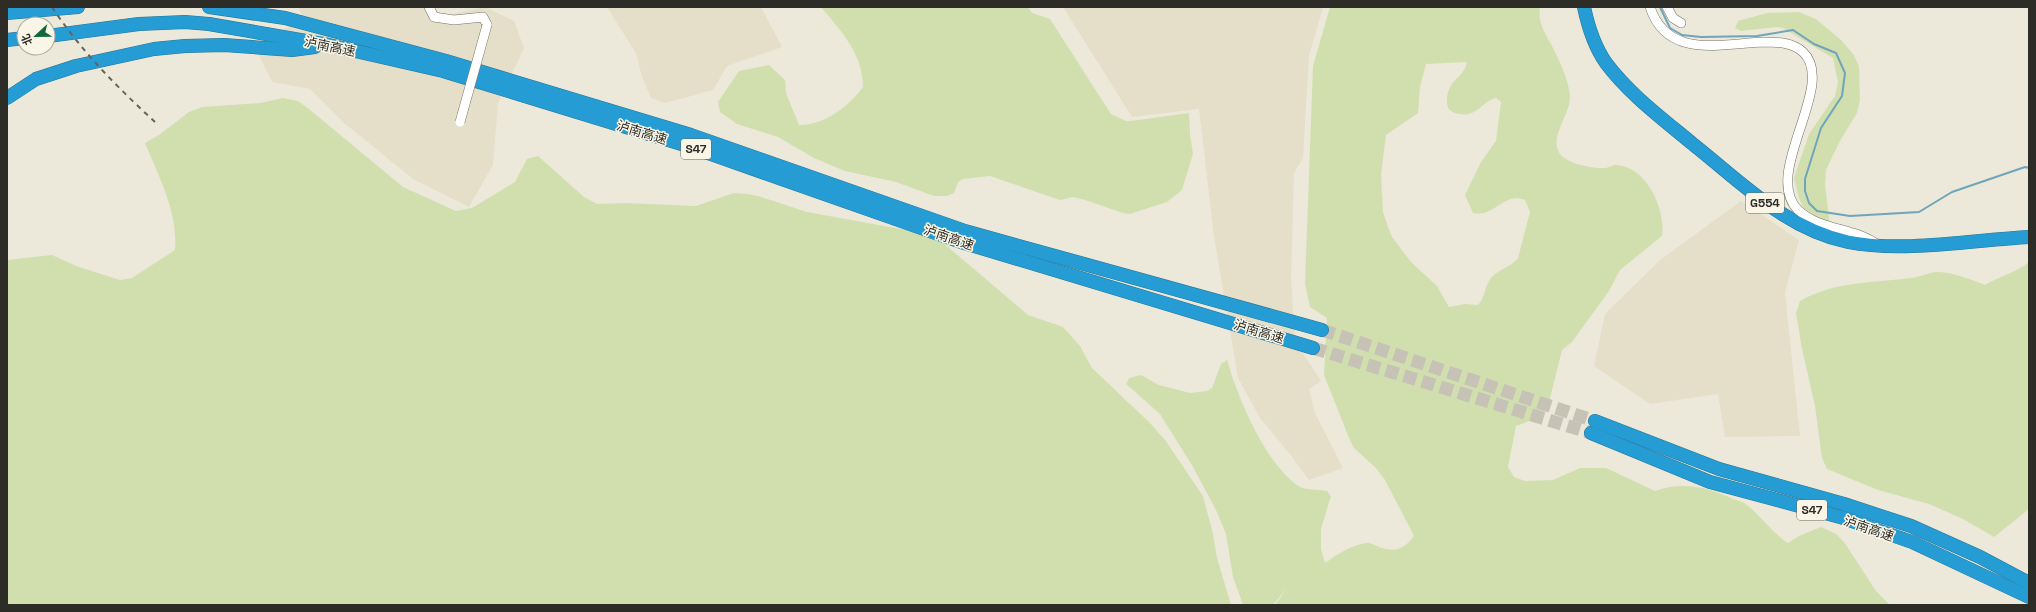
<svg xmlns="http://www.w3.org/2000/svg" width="2036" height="612" viewBox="0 0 2036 612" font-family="'Space Grotesk','Noto Sans SC',sans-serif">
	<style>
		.built { fill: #e5dfc9 }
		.green { fill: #d1dfaf; fill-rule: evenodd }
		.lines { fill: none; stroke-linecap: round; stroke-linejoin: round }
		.stream { stroke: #6fa4bb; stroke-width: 2 }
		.highway-tunnel { stroke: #c6c3b6; stroke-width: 13; stroke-dasharray: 13 6; stroke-linecap: butt }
		.minor-casing { stroke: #747164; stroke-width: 10 }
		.highway-casing { stroke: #287597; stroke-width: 14 }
		.minor { stroke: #fff; stroke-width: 9 }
		.highway { stroke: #259dd4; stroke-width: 13 }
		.rail { stroke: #64625a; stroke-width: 2; stroke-dasharray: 5 5; stroke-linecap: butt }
		.minor-bridge-casing { stroke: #747164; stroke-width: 10; stroke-linecap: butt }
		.minor-bridge { stroke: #fff; stroke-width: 9 }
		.labels { text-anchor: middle; stroke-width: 3; stroke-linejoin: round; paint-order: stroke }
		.shield { fill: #f9f6e7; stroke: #6b6961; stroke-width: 1 }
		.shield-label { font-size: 12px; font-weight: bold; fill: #2e2c27 }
		.street-label { font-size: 13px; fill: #2e2c27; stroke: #f9f6e7 }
	</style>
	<rect width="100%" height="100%" fill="#ece9da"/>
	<g class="built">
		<path d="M298 7H435L437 17 485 7 514 21 524 48 498 103 493 165 469 207 413 179 343 122 310 89 272 82 255 47 303 17Z"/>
		<path d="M607 7H761L782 47 727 66 713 90 665 103 651 98 642 77 636 53Z"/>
		<path d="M1063 7H1323L1309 56 1303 158 1294 173 1291 279 1295 341 1321 381 1309 389 1315 413 1343 468 1309 480 1289 453 1260 418 1238 378 1214 236 1199 109 1132 117Z"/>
		<path d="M1741 201 1799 240 1785 293 1800 436 1725 437 1718 394 1650 404 1594 366 1605 314 1660 260Z"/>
	</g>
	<g class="green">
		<path d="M821 7H1028L1032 13 1050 19 1111 114 1126 121H1131L1189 113 1190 134 1193 154 1182 190 1167 202 1130 214 1123 213 1085 200 1073 197 1060 200 990 176 963 179 958 182 954 193 947 196H934L896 182 845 171 814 158 778 137 737 124 720 112 718 102 739 71 769 65 785 80 786 93 799 125C825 125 848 107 863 87 863 54 841 31 821 7Z"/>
		<path d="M1330 7H1540C1540 11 1539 15 1540 19 1541 27 1547 37 1551 44 1559 60 1568 78 1570 96 1571 114 1548 137 1560 154 1568 164 1593 169 1606 168 1610 167 1614 164 1617 165 1647 167 1666 210 1662 236L1620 270 1609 291 1572 342 1562 350 1547 410 1537 418 1516 426 1508 467 1514 477 1525 481 1553 480 1580 468H1606L1655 491C1681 481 1709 487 1733 499 1738 501 1744 502 1747 505 1762 517 1772 533 1788 543L1799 536 1821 527 1836 534 1844 542 1876 591 1890 605H1275L1287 588 1273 605H1243L1233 577 1226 534 1216 510 1193 467 1160 414 1126 384 1129 378 1141 375 1159 385 1190 393 1207 391 1212 388 1221 364 1227 360C1238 398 1264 461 1297 485 1305 491 1318 489 1327 491L1331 496 1321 529V549L1325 563C1338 554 1351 545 1367 543 1371 543 1375 545 1379 547 1396 553 1404 549 1414 536L1385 480 1376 468 1354 448 1349 438 1324 375 1327 318 1310 307 1305 284 1313 66ZM1467 62C1463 80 1448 78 1447 100 1447 104 1447 108 1451 111 1455 114 1464 115 1469 114 1480 111 1485 100 1496 98L1501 102 1496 141 1481 162 1465 195 1473 213C1494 218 1504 191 1525 200L1530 212 1518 258C1511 267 1499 269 1492 277 1484 285 1486 297 1478 305L1465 304 1449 307 1437 286 1411 262 1392 237 1387 224 1383 212 1381 174 1386 135 1418 113 1420 87 1426 64Z"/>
		<path d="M1799 12 1816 19 1841 40 1854 55 1859 66 1860 100 1857 113 1840 141 1826 170 1825 184 1830 226 1806 214 1799 198 1794 178 1809 134 1835 96 1838 82 1833 58 1783 28 1777 27 1741 31 1735 28 1738 21 1767 13Z"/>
		<path d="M283 98 298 101 309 109 403 187 456 211 472 208 515 182 527 159 538 156 584 197 597 204 625 203 696 206 734 193 747 194 758 196 807 212 934 235 1028 315 1063 327 1080 346 1092 368 1150 423 1165 440 1203 496 1213 534 1217 558 1231 605H7V260L52 255 76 266 120 280 132 278 175 250C178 212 159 177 145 143L159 135 189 112 202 107 260 103Z"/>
		<path d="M2029 262V509L1994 537 1963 519 1929 504 1878 490 1827 469 1822 458 1815 406 1802 349 1796 313 1800 301C1834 281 1873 283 1911 278 1920 277 1929 272 1938 272 1956 273 1969 279 1985 285 1999 276 2016 273 2029 262Z"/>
	</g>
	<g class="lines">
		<path class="stream" d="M1660 7 1670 28 1682 35 1701 37 1757 36 1793 30 1814 44 1836 53 1845 73 1842 96 1821 128 1805 179V191L1809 203 1817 211 1850 216 1919 212 1952 192 2025 167 2029 168"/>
		<g class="highway-tunnel">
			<path d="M1322 330 1595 421"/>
			<path d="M1313 348 1591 433"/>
		</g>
		<defs>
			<g id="minor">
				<path d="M429 7 434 17 454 20 483 17 487 25"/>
				<path d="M1650 7C1667 59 1720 44 1763 42 1777 42 1792 42 1803 52 1838 85 1761 173 1798 210 1820 231 1855 227 1878 245"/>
				<path d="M1667 7 1673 18 1681 23"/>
			</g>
			<g id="highway">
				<path d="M209 7 285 18 446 61 691 135 965 231 1322 330"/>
				<path d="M1584 7C1588 26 1594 46 1606 63 1630 95 1663 119 1694 145 1742 183 1786 229 1848 242 1903 253 1973 240 2029 237"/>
				<path d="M7 13 78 7"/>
				<path d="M48 36 139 24 185 22 209 24 329 45 443 71 688 146 961 242 1313 348"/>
				<path d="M7 40 24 38"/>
				<path d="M7 98 36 79 76 66 154 49 185 46 224 45 292 50 315 47"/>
				<path d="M1595 421 1719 469 1844 504 1911 526 1980 557 2029 583"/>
				<path d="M1591 433 1710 482 1840 517 1912 542 2029 597"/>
			</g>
		</defs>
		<use href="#minor" class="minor-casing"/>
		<use href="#highway" class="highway-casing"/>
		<use href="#minor" class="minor"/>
		<use href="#highway" class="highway"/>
		<path class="rail" d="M52 7C81 51 117 87 155 122"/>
		<defs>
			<path id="minor-bridge" d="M460 122 487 25"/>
		</defs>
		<use href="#minor-bridge" class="minor-bridge-casing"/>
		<use href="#minor-bridge" class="minor-bridge"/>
	</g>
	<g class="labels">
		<g class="shield">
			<rect x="681" y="139" width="30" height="20" rx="3"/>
			<rect x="1746" y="193" width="38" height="20" rx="3"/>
			<rect x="1797" y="500" width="30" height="20" rx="3"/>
		</g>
		<g class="shield-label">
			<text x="696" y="153">S47</text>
			<text x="1765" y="207">G554</text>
			<text x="1812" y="514">S47</text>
		</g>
		<g class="street-label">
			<text transform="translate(330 46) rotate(12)" y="5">泸南高速</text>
			<text transform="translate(642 132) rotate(17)" y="5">泸南高速</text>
			<text transform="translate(949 237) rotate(19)" y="5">泸南高速</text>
			<text transform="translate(1259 331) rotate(17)" y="5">泸南高速</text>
			<text transform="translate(1869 528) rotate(19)" y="5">泸南高速</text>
		</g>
	</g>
	<rect width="2036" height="612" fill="none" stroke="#2e2c27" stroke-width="16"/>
	<g transform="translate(36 36) rotate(248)"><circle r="19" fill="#f9f6e7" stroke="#a8a59a"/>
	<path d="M0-3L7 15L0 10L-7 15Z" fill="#0f683a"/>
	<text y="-6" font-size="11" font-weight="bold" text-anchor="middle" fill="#2e2c27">北</text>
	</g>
</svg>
